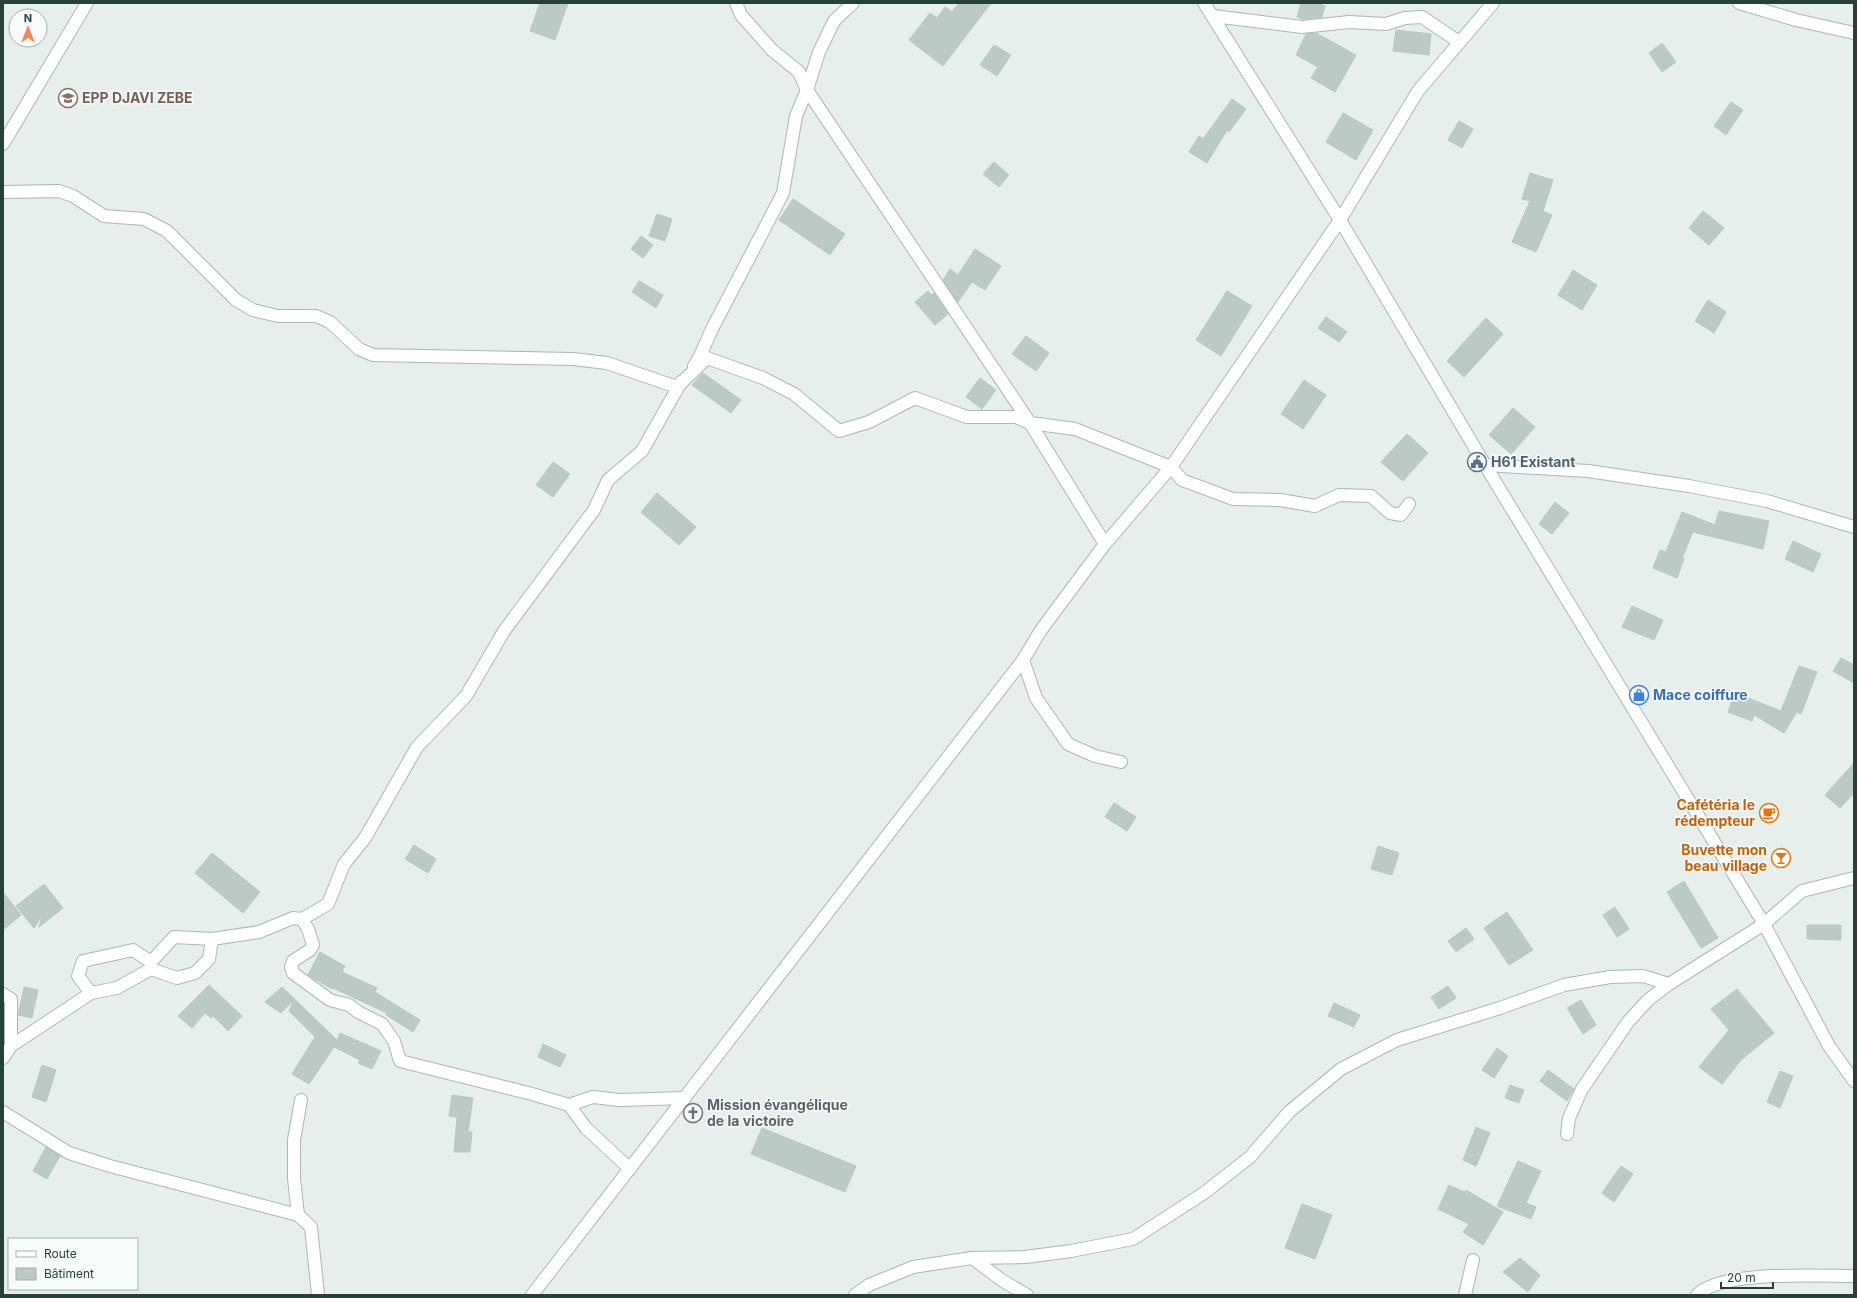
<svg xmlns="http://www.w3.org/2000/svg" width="1857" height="1298" viewBox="0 0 1857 1298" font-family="Inter,sans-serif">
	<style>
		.building { fill: #bbcac4; stroke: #b8c9c2 }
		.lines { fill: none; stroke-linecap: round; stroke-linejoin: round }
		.minor-casing { stroke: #a8b8b2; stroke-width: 14 }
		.minor { stroke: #fff; stroke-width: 12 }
		.labels { text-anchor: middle; stroke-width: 3; stroke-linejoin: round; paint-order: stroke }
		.education-label { font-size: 14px; font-weight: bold; fill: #785e54; stroke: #f7fbf9; text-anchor: start }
		.service-label { font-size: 14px; font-weight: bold; fill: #4e5e75; stroke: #f7fbf9; text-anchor: start }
		.shop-label { font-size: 14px; font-weight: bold; fill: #366cbe; stroke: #f7fbf9; text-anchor: start }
		.food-label { font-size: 14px; font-weight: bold; fill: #c56008; stroke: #f7fbf9; text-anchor: end }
		.worship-label { font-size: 14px; font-weight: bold; fill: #5b616d; stroke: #f7fbf9; text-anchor: start }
	</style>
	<rect width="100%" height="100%" fill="#e6efeb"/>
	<g class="building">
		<path d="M540 3H568L555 40 530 31Z"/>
		<path d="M959 3H991L943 66 909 40 930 13 937 18 945 7 952 12Z"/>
		<path d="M1301 3H1316L1325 6 1322 17 1303 19 1297 17Z"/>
		<path d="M1396 30 1431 34 1429 55 1393 51Z"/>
		<path d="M1316 33 1356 55 1335 92 1311 78 1318 67 1296 55 1306 34Z"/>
		<path d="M1662 43 1676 62 1662 72 1649 53Z"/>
		<path d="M994 45 1011 55 997 76 980 65Z"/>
		<path d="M1232 99 1246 109 1229 132 1227 130 1207 163 1189 152 1199 136 1203 139Z"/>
		<path d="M1731 102 1743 110 1726 135 1714 126Z"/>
		<path d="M1343 113 1373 130 1356 160 1326 142Z"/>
		<path d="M1459 121 1473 129 1462 148 1448 140Z"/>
		<path d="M994 162 1009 175 999 187 983 174Z"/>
		<path d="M1530 173 1553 180 1543 211 1552 215 1536 252 1512 242 1530 201 1522 199Z"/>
		<path d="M793 199 845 234 830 255 779 220Z"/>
		<path d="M1703 211 1724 228 1709 245 1689 228Z"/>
		<path d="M657 214 672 219 665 241 649 236Z"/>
		<path d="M641 236 653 245 643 258 631 249Z"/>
		<path d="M975 249 1001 266 985 290 972 282 958 302 943 280 950 269 958 275Z"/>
		<path d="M1573 270 1597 285 1582 310 1558 295Z"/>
		<path d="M639 281 663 295 656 308 632 292Z"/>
		<path d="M928 291 932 295 934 293 948 314 935 325 915 302Z"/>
		<path d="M1227 291 1252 306 1221 356 1196 340Z"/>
		<path d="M1708 300 1726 312 1714 333 1695 321Z"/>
		<path d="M1326 317 1347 332 1339 342 1318 328Z"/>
		<path d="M1486 318 1503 334 1464 377 1447 361Z"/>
		<path d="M1026 336 1049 353 1036 371 1012 354Z"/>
		<path d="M703 373 741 400 731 413 692 385Z"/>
		<path d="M980 378 996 390 982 409 966 397Z"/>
		<path d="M1304 380 1326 395 1303 429 1281 414Z"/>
		<path d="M1513 408 1535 427 1511 454 1489 435Z"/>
		<path d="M1407 434 1428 453 1403 481 1381 462Z"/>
		<path d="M553 462 570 474 553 497 536 485Z"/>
		<path d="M657 493 696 527 679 545 641 512Z"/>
		<path d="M1555 502 1569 513 1552 534 1539 524Z"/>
		<path d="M1719 511 1769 521 1763 549 1693 532 1682 558 1684 559 1677 578 1653 568 1660 550 1666 552 1682 512 1715 525Z"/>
		<path d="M1793 541 1821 554 1813 572 1785 559Z"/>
		<path d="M1632 606 1663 620 1654 640 1622 627Z"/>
		<path d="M1841 658 1854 665V683L1833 671Z"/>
		<path d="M1799 666 1817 672 1801 714 1797 712 1784 733 1754 715 1752 721 1728 712 1732 701 1724 697 1728 690 1781 711Z"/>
		<path d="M1854 763V793L1840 808 1825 795Z"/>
		<path d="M1114 803 1136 817 1127 831 1105 817Z"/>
		<path d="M414 845 436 859 428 873 405 859Z"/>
		<path d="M1378 846 1399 853 1392 875 1371 869Z"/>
		<path d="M212 853 260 892 243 913 195 873Z"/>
		<path d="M1684 881 1718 938 1701 948 1667 892Z"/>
		<path d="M44 884 63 908 39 927 42 916 34 928 16 906Z"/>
		<path d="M3 892 21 915 3 930Z"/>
		<path d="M1615 907 1629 929 1617 937 1603 915Z"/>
		<path d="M1507 912 1533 950 1509 965 1484 928Z"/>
		<path d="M1807 925H1841V940L1807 939Z"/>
		<path d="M1466 928 1474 939 1456 952 1448 941Z"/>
		<path d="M320 952 345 966 342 972 377 988 375 992 420 1020 413 1032 386 1015 387 1013 333 988 332 989 308 975Z"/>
		<path d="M209 985 242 1016 228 1031 213 1016 211 1018 205 1013 192 1028 178 1016Z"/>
		<path d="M1448 986 1456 998 1439 1009 1431 997Z"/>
		<path d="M24 987 38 990 32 1018 18 1015Z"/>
		<path d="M282 987 337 1040 340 1033 381 1051 372 1069 358 1063 360 1060 334 1047 309 1084 292 1074 315 1037 289 1011 294 1000 281 1013 265 1002Z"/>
		<path d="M1737 989 1774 1033 1741 1060 1722 1084 1699 1067 1729 1030 1711 1009Z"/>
		<path d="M1581 1000 1596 1025 1583 1034 1567 1008Z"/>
		<path d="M1334 1003 1360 1015 1354 1027 1328 1016Z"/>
		<path d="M543 1044 566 1055 560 1067 538 1057Z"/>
		<path d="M1497 1048 1508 1056 1494 1078 1482 1070Z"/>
		<path d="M42 1065 56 1070 46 1102 32 1097Z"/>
		<path d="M1548 1070 1574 1089 1567 1101 1540 1081Z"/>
		<path d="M1780 1071 1793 1076 1780 1108 1767 1102Z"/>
		<path d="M1510 1085 1524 1090 1519 1103 1505 1098Z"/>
		<path d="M452 1095 473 1098 468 1132H472L470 1152H454L457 1117 449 1116Z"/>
		<path d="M1476 1127 1490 1133 1476 1166 1463 1160Z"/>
		<path d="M762 1128 856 1166 845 1192 751 1154Z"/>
		<path d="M46 1147 60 1156 47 1179 33 1171Z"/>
		<path d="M1518 1161 1541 1171 1526 1203 1536 1207 1531 1219 1497 1206Z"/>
		<path d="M1621 1166 1633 1174 1614 1202 1602 1193Z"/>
		<path d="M1449 1185 1464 1192 1466 1190 1503 1212 1483 1245 1463 1232 1469 1224 1438 1209Z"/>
		<path d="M1302 1204 1332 1215 1315 1259 1285 1248Z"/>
		<path d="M1520 1258 1540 1275 1528 1292 1503 1272Z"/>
	</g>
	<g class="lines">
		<defs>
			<g id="minor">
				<path d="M736 3 741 15 772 50 799 72 807 90 1030 423 1105 544"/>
				<path d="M1204 3 1340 220 1485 465 1764 924 1829 1046 1854 1081"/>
				<path d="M1739 3 1796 20 1854 33"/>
				<path d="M1213 16 1302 27 1349 22 1386 24 1405 18 1422 17 1459 42"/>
				<path d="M3 144 87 3"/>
				<path d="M3 192 59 191 73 196 104 216 144 219 167 231 236 300 253 310 278 316H316L330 322 359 349 373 355 573 359 607 363 677 387 707 358 763 378 794 394 839 431 869 422 915 398 967 417H1016L1030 423 1075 429 1171 467 1182 480 1233 499 1280 500 1315 506 1339 495 1371 496 1390 513 1401 515 1409 504"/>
				<path d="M694 366 700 356 712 329 783 193 796 116 807 90 819 52 834 21 853 3"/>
				<path d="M1485 465 1588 471 1689 486 1767 501 1854 527"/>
				<path d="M1023 660 1036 698 1068 744 1095 756 1121 762"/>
				<path d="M302 919 308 929 313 945 310 950 293 961 291 967 293 973 330 1000 349 1005 358 1012 382 1024 394 1041 400 1061 532 1094 569 1105 593 1097 619 1100 685 1098"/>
				<path d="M91 993 78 976 83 961 133 950 151 962 174 937 212 939"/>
				<path d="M3 994 11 999V1046"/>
				<path d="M3 1058 11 1046 91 993 117 988 151 969 177 978 195 973 209 959 212 939 259 932 293 918 302 919 328 904 344 864 365 838 417 747 466 696 504 631 594 510 608 480 642 451 681 382"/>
				<path d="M569 1105 586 1128 630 1169"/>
				<path d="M3 1112 69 1153 110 1166 298 1215 311 1227 318 1295"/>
				<path d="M1567 1134 1569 1118 1582 1089 1628 1022 1648 1000 1669 984"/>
				<path d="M298 1215 294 1178V1140L301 1100"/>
				<path d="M972 1258 1003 1281 1027 1295"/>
				<path d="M532 1295 1023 660 1041 630 1105 544 1171 467 1340 220 1418 91 1493 3"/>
				<path d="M855 1295 869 1285 913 1267 972 1258 1025 1257 1071 1251 1133 1239 1204 1193 1250 1157 1289 1112 1341 1069 1397 1040 1500 1008 1564 985 1610 977 1643 976 1669 984 1764 924 1802 891 1854 878"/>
				<path d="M1465 1295 1473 1260"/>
				<path d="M1697 1295C1722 1270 1817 1276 1854 1276"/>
			</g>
		</defs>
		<use href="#minor" class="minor-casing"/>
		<use href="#minor" class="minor"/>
	</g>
	<defs>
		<symbol id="school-ring" viewBox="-11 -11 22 22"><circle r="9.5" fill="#f7fbf9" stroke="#8d6e63" stroke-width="1.5"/><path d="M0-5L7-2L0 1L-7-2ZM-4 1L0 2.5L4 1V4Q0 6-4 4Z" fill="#8d6e63"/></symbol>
		<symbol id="civic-ring" viewBox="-11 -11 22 22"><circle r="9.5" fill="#f7fbf9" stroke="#5c6f8a" stroke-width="1.5"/><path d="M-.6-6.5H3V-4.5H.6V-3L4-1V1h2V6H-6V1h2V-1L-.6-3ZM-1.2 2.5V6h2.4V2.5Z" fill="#5c6f8a"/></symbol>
		<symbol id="shop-ring" viewBox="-11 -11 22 22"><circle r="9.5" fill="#f7fbf9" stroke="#3f7fe0" stroke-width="1.5"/><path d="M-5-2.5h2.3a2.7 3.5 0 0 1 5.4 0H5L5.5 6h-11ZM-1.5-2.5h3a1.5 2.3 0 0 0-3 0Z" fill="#3f7fe0"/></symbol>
		<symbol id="cafe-ring" viewBox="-11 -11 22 22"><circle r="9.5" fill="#f7fbf9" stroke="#e8710a" stroke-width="1.5"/><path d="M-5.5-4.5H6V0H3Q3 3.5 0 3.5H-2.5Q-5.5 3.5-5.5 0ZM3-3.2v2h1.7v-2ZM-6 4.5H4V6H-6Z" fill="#e8710a"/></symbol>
		<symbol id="bar-ring" viewBox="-11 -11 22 22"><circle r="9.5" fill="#f7fbf9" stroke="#e8710a" stroke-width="1.5"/><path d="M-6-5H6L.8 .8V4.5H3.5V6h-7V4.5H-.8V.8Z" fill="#e8710a"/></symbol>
		<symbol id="church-ring" viewBox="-11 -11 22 22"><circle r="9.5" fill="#f7fbf9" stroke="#6b7280" stroke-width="1.5"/><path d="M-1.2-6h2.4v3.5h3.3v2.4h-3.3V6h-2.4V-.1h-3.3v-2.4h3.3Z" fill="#6b7280"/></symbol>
	</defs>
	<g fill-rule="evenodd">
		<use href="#school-ring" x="57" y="87" width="22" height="22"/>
		<use href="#civic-ring" x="1466" y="451" width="22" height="22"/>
		<use href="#shop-ring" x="1628" y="684" width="22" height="22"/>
		<use href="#cafe-ring" x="1758" y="802" width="22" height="22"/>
		<use href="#bar-ring" x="1770" y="847" width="22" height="22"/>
		<use href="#church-ring" x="682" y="1102" width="22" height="22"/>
	</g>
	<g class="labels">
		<g class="education-label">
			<text x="82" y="103">EPP DJAVI ZEBE</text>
		</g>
		<g class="service-label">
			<text x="1491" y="467">H61 Existant</text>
		</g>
		<g class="shop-label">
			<text x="1653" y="700">Mace coiffure</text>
		</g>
		<g class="food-label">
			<text x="1755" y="810">Cafétéria le<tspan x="1755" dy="16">rédempteur</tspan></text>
			<text x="1767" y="855">Buvette mon<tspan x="1767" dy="16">beau village</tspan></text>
		</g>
		<g class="worship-label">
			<text x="707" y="1110">Mission évangélique<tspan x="707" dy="16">de la victoire</tspan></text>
		</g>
	</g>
	<rect width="1857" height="1298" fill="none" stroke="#24423a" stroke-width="8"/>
	<rect x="8" y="1238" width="130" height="52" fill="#f7fbf9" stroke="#a3b1ad"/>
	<rect x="16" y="1251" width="20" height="6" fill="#ffffff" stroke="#a3b1ad"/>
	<text x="44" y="1258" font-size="12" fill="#24423a">Route</text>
	<rect x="16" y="1268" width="20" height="12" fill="#bbcac4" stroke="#a3b1ad"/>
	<text x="44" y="1278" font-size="12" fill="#24423a">Bâtiment</text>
	<g transform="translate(28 28)"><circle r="19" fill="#f7fbf9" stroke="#a3b1ad"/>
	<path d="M0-3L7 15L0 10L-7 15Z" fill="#f4845f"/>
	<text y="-6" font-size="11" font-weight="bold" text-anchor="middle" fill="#24423a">N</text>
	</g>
	<path d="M1721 1282v6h52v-6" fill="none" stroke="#24423a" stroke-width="2"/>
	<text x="1727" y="1282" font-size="12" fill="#24423a" stroke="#f7fbf9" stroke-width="3" paint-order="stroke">20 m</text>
</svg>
